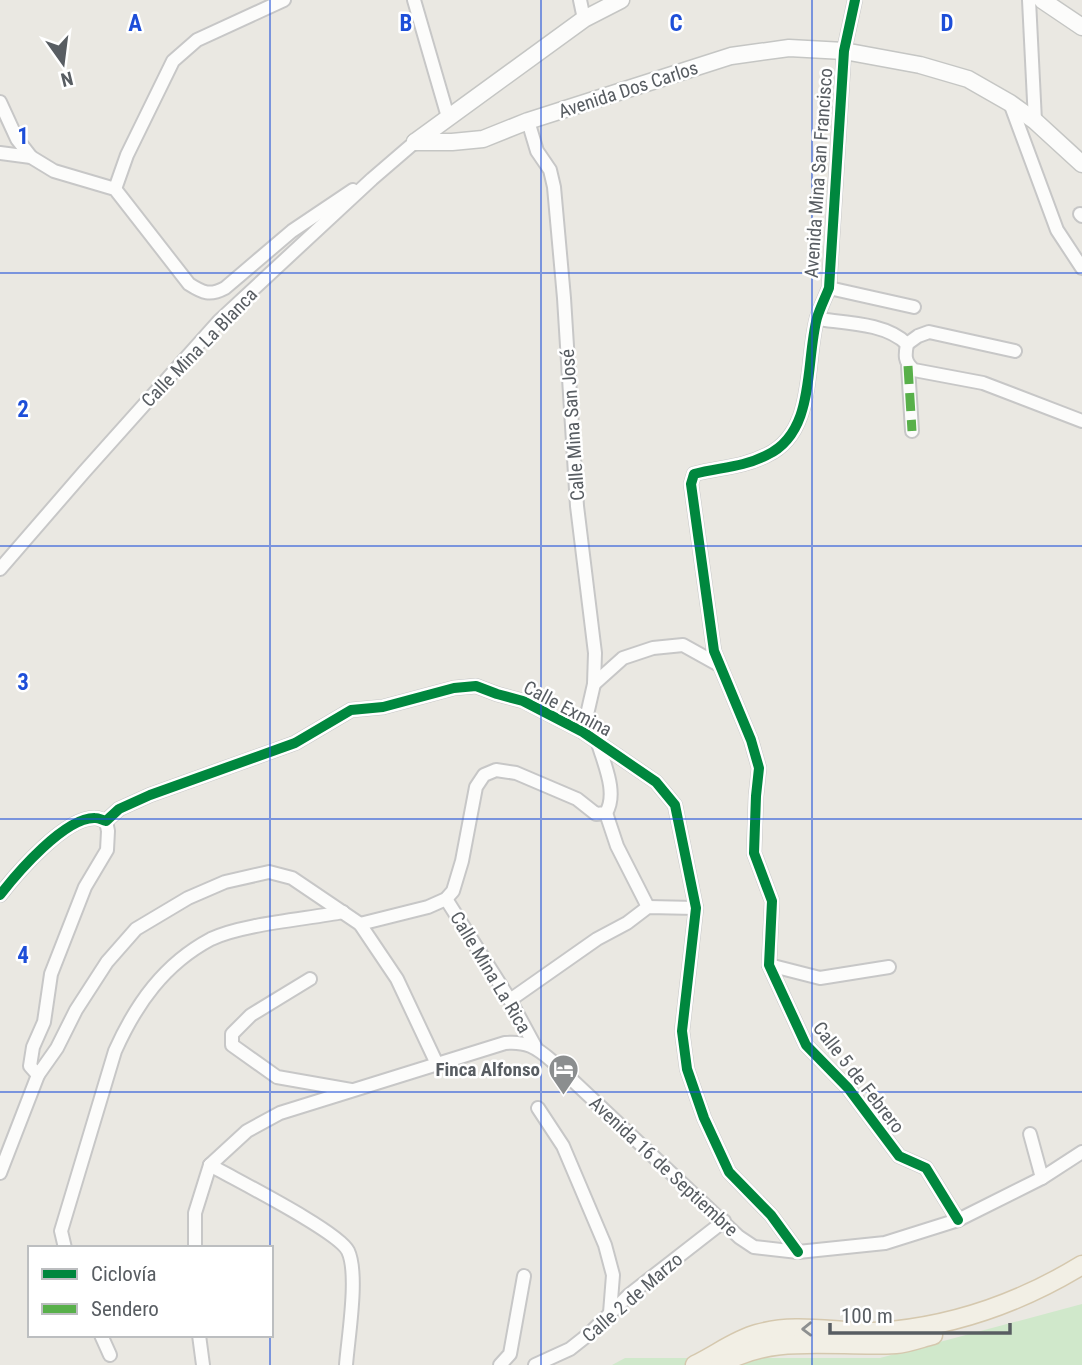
<svg xmlns="http://www.w3.org/2000/svg" width="1082" height="1365" viewBox="0 0 1082 1365" font-family="'Roboto Condensed',sans-serif">
	<style>
		.green { fill: #d0e8cb }
		.lines { fill: none; stroke-linecap: round; stroke-linejoin: round }
		.street-casing { stroke: #c7c7c7; stroke-width: 16 }
		.secondary-casing { stroke: #c5c6c4; stroke-width: 19 }
		.primary-casing { stroke: #d5c8ae; stroke-width: 21 }
		.street { stroke: #fcfcfb; stroke-width: 12 }
		.secondary { stroke: #fcfcfb; stroke-width: 16 }
		.primary { stroke: #f2efe5; stroke-width: 18 }
		.quiet { stroke: #58b04a; stroke-width: 9; stroke-dasharray: 18 9; stroke-linecap: butt }
		.cycleway-casing { stroke: #fff; stroke-width: 15 }
		.cycleway { stroke: #00873e; stroke-width: 10 }
		.oneway { stroke: #8e9090 }
		.grid { fill: none; stroke: #1d4ed8; stroke-width: 2; stroke-opacity: 0.55 }
		.labels { text-anchor: middle; stroke-width: 5; stroke-linejoin: round; paint-order: stroke }
		.street-label { font-size: 19px; fill: #585d62; stroke: #fff }
		.poi-label { font-size: 19px; font-weight: bold; fill: #585d62; stroke: #fff; text-anchor: end }
		.grid-label { font-size: 23px; text-anchor: middle; font-weight: bold; fill: #1d4ed8; stroke: #fff; stroke-width: 5; stroke-linejoin: round; paint-order: stroke }
	</style>
	<rect width="100%" height="100%" fill="#eae8e2"/>
	<path class="green" d="M1082 1304V1365H612L625 1358H880Z"/>
	<g class="lines">
		<defs>
			<g id="street">
				<path d="M414 0 448 117"/>
				<path d="M580 0 584 19"/>
				<path d="M855 0 844 51 829 288C825 298 820 308 817 318 805 363 816 432 767 455 741 468 720 467 694 474L691 484 714 651 751 740 759 768 756 796 754 853 772 901 769 965 806 1045 848 1088 899 1156 926 1168 958 1220"/>
				<path d="M1029 0 1035 121"/>
				<path d="M0 102 17 139 31 157"/>
				<path d="M1010 103 1057 230 1082 268"/>
				<path d="M528 121 537 151 550 170 554 187 564 298 577 506 595 653 594 684 583 732"/>
				<path d="M0 153 31 157 54 171 115 189 189 284C203 293 210 296 225 288L292 231 353 190"/>
				<path d="M115 189 127 155 173 61 197 40 284 0"/>
				<path d="M1080 214 1082 216"/>
				<path d="M829 288 914 307"/>
				<path d="M817 319C846 323 886 323 907 344"/>
				<path d="M907 344C905 355 904 362 914 370L983 383 1082 421"/>
				<path d="M907 344 918 336 929 332 1015 351"/>
				<path d="M908 366 912 431"/>
				<path d="M0 569 84 472 219 321 372 179 415 142"/>
				<path d="M594 684 623 658 653 648 683 645 719 665"/>
				<path d="M606 813 617 846 648 907"/>
				<path d="M0 895C17 873 65 817 95 818 99 818 102 820 106 821L119 809 150 795 295 743 351 710 383 707 454 688 476 686 497 694 523 701 583 732 656 782 675 805 696 908 682 1031 687 1069 704 1118 729 1172 771 1215 798 1252"/>
				<path d="M446 899 510 1000 535 1046"/>
				<path d="M360 924 428 907 446 899 453 891 462 861 476 787 484 775 496 770 516 773 577 799 596 814 606 813C618 793 604 764 598 743"/>
				<path d="M769 965 820 978 889 967"/>
				<path d="M310 979 251 1015 232 1034V1045L277 1077 351 1090"/>
				<path d="M510 1000 597 939 627 923 648 907 696 908"/>
				<path d="M38 1075 30 1066 33 1047 44 1022 51 974 85 887 107 850 108 831 106 821"/>
				<path d="M538 1108 563 1146 605 1245 613 1275 610 1313"/>
				<path d="M1030 1134 1042 1178"/>
				<path d="M210 1165 247 1131 280 1113 505 1043C526 1041 536 1047 552 1061L739 1237 754 1247 798 1252 885 1243 958 1220 1042 1178 1082 1152"/>
				<path d="M210 1165C236 1180 338 1231 348 1251 359 1274 348 1338 346 1365"/>
				<path d="M0 1173 38 1075 57 1048 76 1010 107 962 136 929 188 898 225 882 269 872 292 878 360 924 397 979 437 1064"/>
				<path d="M65 1248 61 1231 115 1051C136 1004 164 964 211 939 242 924 307 919 343 912"/>
				<path d="M195 1248V1213L210 1165"/>
				<path d="M101 1335 110 1355"/>
				<path d="M199 1335 203 1365"/>
				<path d="M500 1365 510 1354 524 1276"/>
				<path d="M535 1365 570 1349 589 1334 629 1295 724 1221"/>
			</g>
			<g id="secondary">
				<path d="M1042 0 1082 27"/>
				<path d="M415 142H452L483 139 528 121 731 56 789 48 844 51 920 65 968 79 1010 103 1035 121 1082 164"/>
				<path d="M415 142 584 19 621 0"/>
			</g>
			<g id="primary">
				<path d="M695 1365C716 1355 735 1340 757 1334 801 1321 847 1336 891 1331 960 1324 1023 1301 1082 1265"/>
				<path d="M720 1365C771 1332 839 1348 896 1344 908 1343 921 1338 933 1335"/>
			</g>
		</defs>
		<use href="#street" class="street-casing"/>
		<use href="#secondary" class="secondary-casing"/>
		<use href="#primary" class="primary-casing"/>
		<use href="#street" class="street"/>
		<use href="#secondary" class="secondary"/>
		<use href="#primary" class="primary"/>
		<path class="quiet" d="M908 366 912 431"/>
		<defs>
			<g id="cycleway">
				<path d="M855 0 844 51 829 288C825 298 820 308 817 318 805 363 816 432 767 455 741 468 720 467 694 474L691 484 714 651 751 740 759 768 756 796 754 853 772 901 769 965 806 1045 848 1088 899 1156 926 1168 958 1220"/>
				<path d="M0 895C17 873 65 817 95 818 99 818 102 820 106 821L119 809 150 795 295 743 351 710 383 707 454 688 476 686 497 694 523 701 583 732 656 782 675 805 696 908 682 1031 687 1069 704 1118 729 1172 771 1215 798 1252"/>
			</g>
		</defs>
		<use href="#cycleway" class="cycleway-casing"/>
		<use href="#cycleway" class="cycleway"/>
	</g>
	<defs><path id="oneway-chevron" d="M-2-3.5L2.5 0L-2 3.5" fill="none" stroke-width="1.6" stroke-linecap="round" stroke-linejoin="round" transform="scale(1.75)"/></defs>
	<use class="oneway" href="#oneway-chevron" transform="translate(807 1329) rotate(179)"/>
	<path class="grid" d="M270 0V1248M541 0V1365M812 0V1365M0 273H1082M0 546H1082M0 819H1082M0 1092H1082M270 1335V1365"/>
	<defs>
		<symbol id="hotel-pin" viewBox="-11 -11 22 30"><path d="M0 17L-7.5 6A9.5 9.5 0 1 1 7.5 6Z" fill="#8b8e8f" stroke="#fff"/><path d="M-6-4.5h1.5V1H6V5H4.5V3h-9V5H-6ZM-4 0a1.8 1.8 0 1 1 3.6 0ZM.5 0V-2.5h3Q6-2.5 6 0Z" fill="#fff"/></symbol>
	</defs>
	<g fill-rule="evenodd">
		<use href="#hotel-pin" x="546" y="1052" width="35" height="47"/>
	</g>
	<g class="labels">
		<g class="street-label">
			<text transform="translate(628 89) rotate(-18)" y="7">Avenida Dos Carlos</text>
			<text transform="translate(818 173) rotate(-86)" y="7">Avenida Mina San Francisco</text>
			<text transform="translate(199 347) rotate(-46)" y="7">Calle Mina La Blanca</text>
			<text transform="translate(572 425) rotate(-94)" y="7">Calle Mina San José</text>
			<text transform="translate(568 708) rotate(28)" y="7">Calle Exmina</text>
			<text transform="translate(491 972) rotate(59)" y="7">Calle Mina La Rica</text>
			<text transform="translate(859 1077) rotate(52)" y="7">Calle 5 de Febrero</text>
			<text transform="translate(664 1166) rotate(43)" y="7">Avenida 16 de Septiembre</text>
			<text transform="translate(632 1297) rotate(-41)" y="7">Calle 2 de Marzo</text>
		</g>
		<g class="poi-label">
			<text x="540" y="1076">Finca Alfonso</text>
		</g>
	</g>
	<g class="grid-label">
		<text x="135" y="31">A</text>
		<text x="406" y="31">B</text>
		<text x="676" y="31">C</text>
		<text x="947" y="31">D</text>
		<text x="23" y="144">1</text>
		<text x="23" y="417">2</text>
		<text x="23" y="690">3</text>
		<text x="23" y="963">4</text>
	</g>
	<rect x="28" y="1246" width="245" height="91" fill="#ffffff" stroke="#bcbec0" stroke-width="2"/>
	<rect x="42" y="1269" width="35" height="10" fill="#00873e" stroke="#bcbec0" stroke-width="2"/>
	<text x="91" y="1281" font-size="21" fill="#585d62">Ciclovía</text>
	<rect x="42" y="1304" width="35" height="10" fill="#58b04a" stroke="#bcbec0" stroke-width="2"/>
	<text x="91" y="1316" font-size="21" fill="#585d62">Sendero</text>
	<g transform="translate(63 63) rotate(166)" stroke="#ffffff" stroke-width="5" paint-order="stroke">
	<path d="M0-5L12 26L0 18L-12 26Z" fill="#585d62"/>
	<text y="-10" font-size="19" font-weight="bold" text-anchor="middle" fill="#585d62">N</text>
	</g>
	<path d="M830 1323v10h180v-10" fill="none" stroke="#585d62" stroke-width="3.5"/>
	<text x="841" y="1323" font-size="21" fill="#585d62" stroke="#ffffff" stroke-width="5" paint-order="stroke">100 m</text>
</svg>
